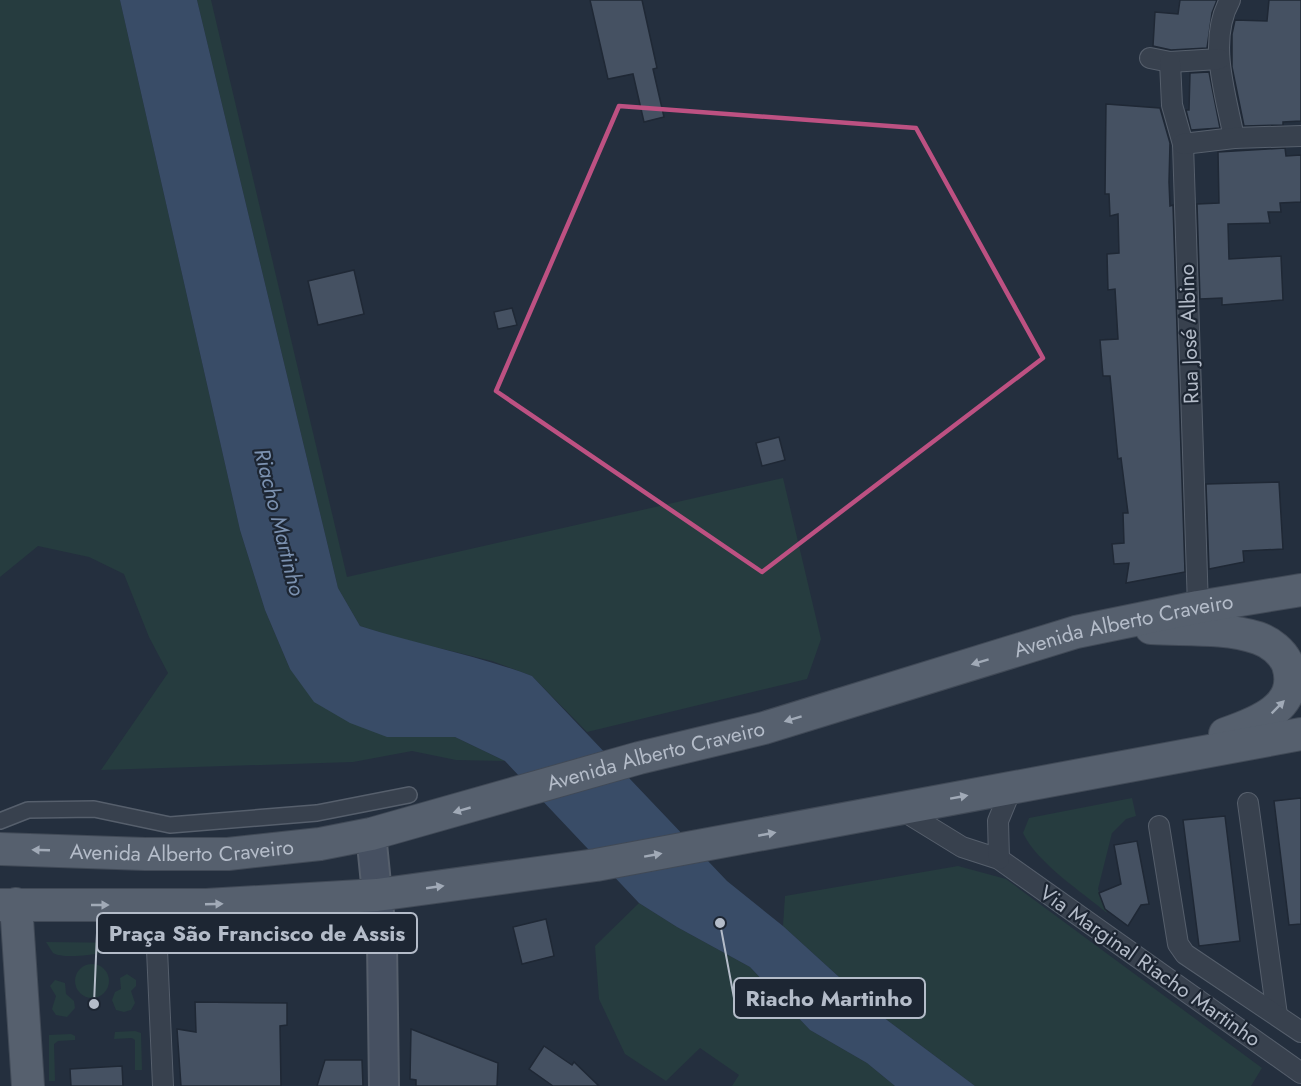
<svg xmlns="http://www.w3.org/2000/svg" width="1301" height="1086" viewBox="0 0 1301 1086" font-family="Jost,sans-serif">
	<style>
		.green { fill: #263c3f }
		.water { fill: #394c67 }
		.building { fill: #455162; stroke: #1f2835; stroke-width: 1.5 }
		.lines { fill: none; stroke-linecap: round; stroke-linejoin: round }
		.pedestrian-casing { stroke: #565f6c; stroke-width: 18 }
		.minor-casing { stroke: #565f6c; stroke-width: 22 }
		.secondary-casing { stroke: #565f6c; stroke-width: 32 }
		.primary-casing { stroke: #414a57; stroke-width: 34 }
		.pedestrian { stroke: #38414e; stroke-width: 15 }
		.minor { stroke: #38414e; stroke-width: 20 }
		.secondary { stroke: #465061; stroke-width: 28 }
		.primary { stroke: #56606e; stroke-width: 32 }
		.oneway { fill: #a1aab7 }
		.marked { fill: none; stroke: #bd5182; stroke-width: 4.5; stroke-linejoin: round }
		.labels { text-anchor: middle; stroke-width: 4.5; stroke-linejoin: round; paint-order: stroke }
		.street-label { font-size: 21px; fill: #b4bcc9; stroke: #1d2633 }
		.water-label { font-size: 22px; font-style: italic; fill: #7c92b1; stroke: #1d2633 }
		.leader { fill: none; stroke: #b4bcc9; stroke-width: 2 }
		.callout-dot { fill: #b4bcc9; stroke: #1d2633; stroke-width: 2 }
		.callout { fill: #1d2633; stroke: #b4bcc9; stroke-width: 2 }
		.callout-label { font-size: 22px; text-anchor: middle; font-weight: bold; fill: #b4bcc9 }
	</style>
	<rect width="100%" height="100%" fill="#242f3e"/>
	<g class="green">
		<path d="M0 0H120L240 530 265 610 290 669 455 737 505 761 456 760 412 751 353 762 101 770 168 673 149 637 124 574 89 557 38 546 0 577Z"/>
		<path d="M197 0H211L347 577 783 478 821 639 807 679 587 732 532 676 492 661 398 638 360 626 338 588Z"/>
		<path d="M1132 798 1136 816 1126 819 1112 833 1098 889 1107 913C1082 892 1037 863 1023 833L1029 818Z"/>
		<path d="M958 866 1006 879 1262 1068 1251 1086H975L883 1017 783 926 785 896Z"/>
		<path d="M639 903 677 927 750 967 810 1030 867 1063 895 1086H732L739 1075 700 1048 666 1081 625 1054 599 999 595 946Z"/>
		<path d="M46 942 132 943C117 952 67 961 53 953Z"/>
		<circle cx="92" cy="981" r="17"/>
		<path d="M127 974 136 980V986L131 991 135 1003 131 1010 124 1012 116 1010 112 1000 115 992 121 989 120 978Z"/>
		<path d="M55 980 65 983 66 994 74 1001 75 1008 67 1017 56 1015 52 1009 56 996 50 986Z"/>
		<path d="M135 1031 141 1033 142 1070H135V1040L132 1038 114 1039 115 1032Z"/>
		<path d="M71 1034 75 1036V1040L58 1041 54 1044 55 1081H49V1035Z"/>
	</g>
	<path class="water" d="M120 0H197L338 588 360 626C417 644 476 655 532 676L727 881 783 926 883 1017 975 1086H895L867 1063 810 1030 750 967 677 927 639 903 505 761 455 737H387L350 723 314 702 290 669 265 610 240 530Z"/>
	<g class="building">
		<path d="M590 0H642L657 68 653 69 664 117 644 122 633 74 608 79Z"/>
		<path d="M1180 0H1217L1212 13 1207 48 1171 50 1153 46 1155 12 1178 14Z"/>
		<path d="M1269 0H1301V121L1283 122V125L1244 126 1232 67V34L1235 20 1267 21Z"/>
		<path d="M1209 72 1220 128 1191 130 1186 110H1189L1190 73Z"/>
		<path d="M1106 104 1160 108 1170 143 1169 182 1170 206 1173 205 1185 572 1126 583 1129 563 1114 564 1112 544 1124 543 1123 513H1128L1121 458 1118 459 1110 376H1103L1100 340 1118 339 1115 289 1108 290 1107 254 1119 253 1118 214 1110 216 1109 194H1105Z"/>
		<path d="M1285 148 1286 156 1301 155V202L1280 203 1281 212H1268L1270 223 1228 224 1229 259 1281 256 1283 300 1222 305V298L1200 299 1197 204 1219 203 1218 152Z"/>
		<path d="M354 270 364 314 318 325 308 281Z"/>
		<path d="M512 308 517 325 498 329 494 312Z"/>
		<path d="M779 437 785 460 762 466 756 443Z"/>
		<path d="M1279 482 1283 549 1243 551 1244 562 1209 569 1206 484Z"/>
		<path d="M1301 798V924L1289 925 1274 801Z"/>
		<path d="M1225 816 1240 941 1199 946 1183 820Z"/>
		<path d="M1137 841 1149 904 1141 905 1128 926 1105 909 1099 893 1121 884 1114 845Z"/>
		<path d="M546 919 554 956 522 964 513 927Z"/>
		<path d="M195 1002 287 1003V1025L280 1026 281 1086H181L177 1029 196 1032Z"/>
		<path d="M411 1029 498 1063 497 1086H416V1080L410 1079Z"/>
		<path d="M544 1046 572 1065 574 1062 599 1086H553L529 1069Z"/>
		<path d="M325 1060H362L363 1086H317Z"/>
		<path d="M122 1066 123 1086H71L70 1069Z"/>
	</g>
	<g class="lines">
		<defs>
			<path id="pedestrian" d="M0 821 28 810 94 809 170 825 317 813 409 795"/>
			<g id="minor">
				<path d="M1230 0C1207 41 1226 95 1234 138"/>
				<path d="M1150 58 1170 62 1219 59"/>
				<path d="M1170 62 1172 105 1183 144 1198 607"/>
				<path d="M1183 144 1234 138 1301 136"/>
				<path d="M1248 803 1277 1015"/>
				<path d="M897 807 962 847 999 859 1301 1073"/>
				<path d="M1159 826 1178 944 1185 954 1301 1032"/>
				<path d="M999 859 998 821 1012 787"/>
				<path d="M155 904 163 1086"/>
			</g>
			<path id="secondary" d="M371 834 382 943 384 1086"/>
			<g id="primary">
				<path d="M1151 628C1185 630 1225 627 1258 638 1270 642 1283 652 1288 665 1301 707 1257 723 1225 734"/>
				<path id="s1" d="M0 849 145 854H228L320 844 371 834 639 758 764 728 1076 632 1198 607 1301 590"/>
				<path d="M16 904 28 1086"/>
				<path d="M0 905H206L377 895 596 865 1301 734"/>
			</g>
		</defs>
		<use href="#pedestrian" class="pedestrian-casing"/>
		<use href="#minor" class="minor-casing"/>
		<use href="#secondary" class="secondary-casing"/>
		<use href="#primary" class="primary-casing"/>
		<use href="#pedestrian" class="pedestrian"/>
		<use href="#minor" class="minor"/>
		<use href="#secondary" class="secondary"/>
		<use href="#primary" class="primary"/>
	</g>
	<defs><path id="oneway-solid" d="M-6-.8H1V-3.2L6.5 0L1 3.2V.8H-6Z" transform="scale(1.5)"/></defs>
	<g class="oneway">
		<use href="#oneway-solid" transform="translate(980 662) rotate(163)"/>
		<use href="#oneway-solid" transform="translate(1278 707) rotate(-45)"/>
		<use href="#oneway-solid" transform="translate(793 719) rotate(163)"/>
		<use href="#oneway-solid" transform="translate(959 797) rotate(-10)"/>
		<use href="#oneway-solid" transform="translate(462 810) rotate(164)"/>
		<use href="#oneway-solid" transform="translate(767 834) rotate(-11)"/>
		<use href="#oneway-solid" transform="translate(41 850) rotate(-178)"/>
		<use href="#oneway-solid" transform="translate(653 855) rotate(-10)"/>
		<use href="#oneway-solid" transform="translate(435 887) rotate(-8)"/>
		<use href="#oneway-solid" transform="translate(214 904) rotate(-2)"/>
		<use href="#oneway-solid" transform="translate(100 905)"/>
	</g>
	<path class="marked" d="M619 106 916 128 1043 358 762 572 496 391Z"/>
	<g class="labels">
		<g class="street-label">
			<text transform="translate(1189 334) rotate(-92)" y="7">Rua José Albino</text>
			<text dy="7" stroke="none"><textPath href="#s1" startOffset="1154">Avenida Alberto Craveiro</textPath></text>
			<text dy="7" stroke="none"><textPath href="#s1" startOffset="668">Avenida Alberto Craveiro</textPath></text>
			<text dy="7" stroke="none"><textPath href="#s1" startOffset="182">Avenida Alberto Craveiro</textPath></text>
			<text transform="translate(1150 966) rotate(35)" y="7">Via Marginal Riacho Martinho</text>
		</g>
		<g class="water-label">
			<text transform="translate(280 522) rotate(76)" y="8">Riacho Martinho</text>
		</g>
	</g>
	<path class="leader" d="M94 1004L97 933M720 923L734 998"/>
	<g class="callout-dot">
		<circle cx="94" cy="1004" r="6"/>
		<circle cx="720" cy="923" r="6"/>
	</g>
	<g class="callout">
		<rect x="97" y="913" width="320" height="40" rx="6"/>
		<rect x="734" y="978" width="191" height="40" rx="6"/>
	</g>
	<g class="callout-label">
		<text x="257" y="941">Praça São Francisco de Assis</text>
		<text x="829" y="1006">Riacho Martinho</text>
	</g>
</svg>
